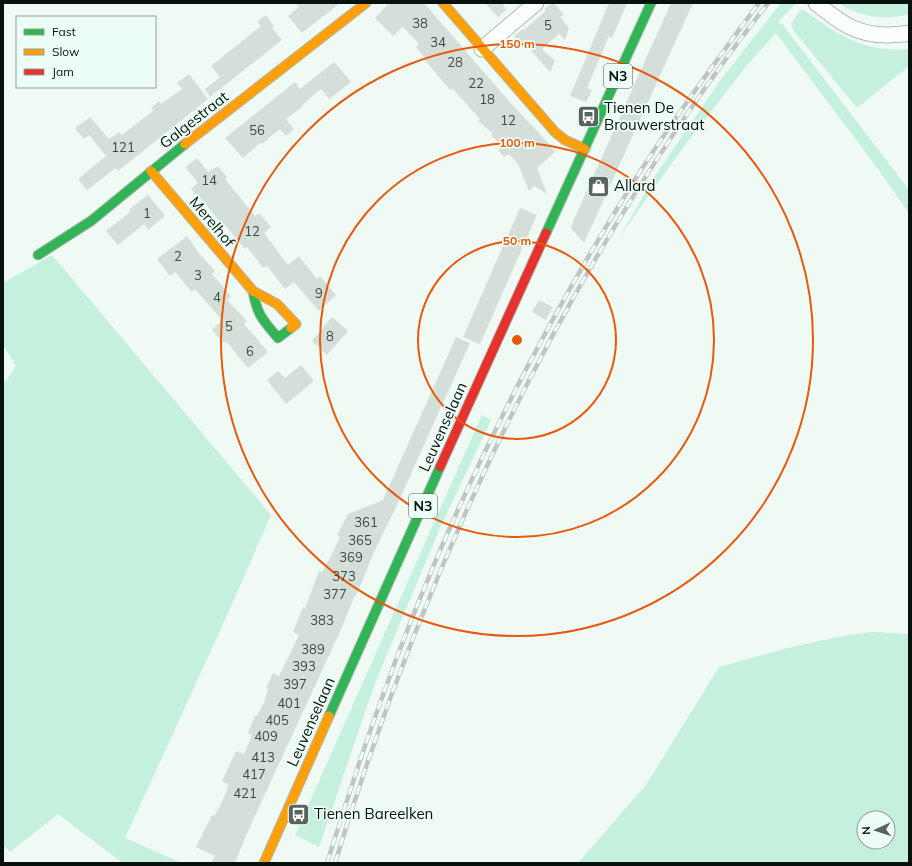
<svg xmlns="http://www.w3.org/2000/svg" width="912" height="866" viewBox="0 0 912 866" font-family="Mulish,sans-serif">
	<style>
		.green { fill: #c5f0dd; fill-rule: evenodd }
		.building { fill: #d5dfda }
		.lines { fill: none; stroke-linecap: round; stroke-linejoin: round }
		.street-casing { stroke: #b0bbb6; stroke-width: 17 }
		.fast-casing { stroke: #b0bbb6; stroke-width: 11 }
		.slow-casing { stroke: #b0bbb6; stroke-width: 11 }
		.jam-casing { stroke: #b0bbb6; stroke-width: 11 }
		.street { stroke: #fdfefe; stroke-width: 15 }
		.fast { stroke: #30b455; stroke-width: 9 }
		.slow { stroke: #ff9f0a; stroke-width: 9 }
		.jam { stroke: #e5322d; stroke-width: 9 }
		.rail-casing { stroke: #c1c4c3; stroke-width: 4.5 }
		.rail { stroke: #ecfef6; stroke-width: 3; stroke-dasharray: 9; stroke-linecap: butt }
		.ring { fill: none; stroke: #e8590c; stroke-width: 2 }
		.labels { text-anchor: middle; stroke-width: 3.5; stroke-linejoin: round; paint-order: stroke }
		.number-label { font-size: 13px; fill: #3d4842 }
		.shield { fill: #ecfef6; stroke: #4c5953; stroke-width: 1 }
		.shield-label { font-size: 14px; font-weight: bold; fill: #07120d }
		.poi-label { font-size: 15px; fill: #07120d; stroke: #ecfef6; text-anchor: start }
		.street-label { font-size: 15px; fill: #07120d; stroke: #ecfef6 }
		.centre { fill: #e8590c; stroke: #ecfef6; stroke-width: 2 }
		.ring-label { font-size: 12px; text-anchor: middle; font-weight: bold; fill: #e8590c; stroke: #ecfef6; stroke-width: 3.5; stroke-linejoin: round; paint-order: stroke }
	</style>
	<rect width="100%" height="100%" fill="#f0faf5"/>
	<g class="green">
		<path d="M781 3H796L778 22 783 25 909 190V213L873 162 776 33 747 65 679 153 620 236 655 176 722 78Z"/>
		<path d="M839 3H909V14C887 21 858 17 839 3Z"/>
		<path d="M804 10C837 35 865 53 909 49V66L857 108 794 31 791 24 799 11Z"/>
		<path d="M52 255 271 515 224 622 125 838 182 863H123L58 814 10 852 3 845V382L7 380 16 366 3 345V283Z"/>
		<path d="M482 415 491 420 439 530 375 683 319 847 295 835Z"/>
		<path d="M872 632 909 634V863H578L646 785 719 667C769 653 820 638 872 632ZM864 818H888V842H864Z"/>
	</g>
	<g class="building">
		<path d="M295 3H340L302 33 288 16 299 7Z"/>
		<path d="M389 3H424L508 100 549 144 555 152 537 168 547 194 534 186 529 191 518 164 509 154 504 157 498 150 502 146 491 135 493 134 478 121 480 119 453 89 450 90 425 60 426 59 416 47 419 44 403 27 393 36 375 18Z"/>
		<path d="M485 3H502L506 10 498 17Z"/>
		<path d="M552 3H554L564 15 560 17 569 28 565 40 559 34 542 49 555 61 550 72 527 46 524 48 514 36 523 29 524 30 546 11 544 9Z"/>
		<path d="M609 3H627L612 38 609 36 587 88 592 90 586 102 570 96Z"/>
		<path d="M671 3H693L584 243 571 228 575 217Z"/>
		<path d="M266 15 274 26 272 28 282 40 210 97 205 89 220 77 211 66 261 26 257 22Z"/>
		<path d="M334 62 351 82 329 99 321 89 302 105 303 106 286 119 294 129 286 136 280 129 262 144 260 143 243 158 225 138 295 82 300 89Z"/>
		<path d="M189 74 208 99 118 171 116 168 87 190 78 179 106 156 89 135 84 139 75 128 90 117 109 139 119 132 122 135 153 111 151 108 159 101 161 104 182 89 177 83Z"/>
		<path d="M197 158 208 172 218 166 227 177 225 179 255 216 259 213 271 227 264 233 288 265 299 256 317 279 320 276 336 295 319 311 294 282 285 289 267 266 263 268 247 247 245 249 224 224 222 225 201 198 199 199 191 189 198 183 185 167Z"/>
		<path d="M148 195 165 216 148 230 144 224 118 245 106 231 130 212 129 211 131 208Z"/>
		<path d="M520 208 537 215 480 344 463 337Z"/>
		<path d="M187 236 199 253 215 271 212 274 231 296 227 300 247 321 244 324 268 352 248 368 226 341 224 343 212 330 222 320 195 289 192 292 175 272 170 276 157 259Z"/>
		<path d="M539 300 553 307 546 320 532 312Z"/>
		<path d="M332 317 348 331 327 355 312 341Z"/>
		<path d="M456 337 470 343 397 505 374 552 359 589 355 597H354L343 625 248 831 235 863H211L215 856 196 847 212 815 214 816 220 806 227 790 228 784 222 781 236 751 244 754 252 735 248 733 255 715 257 716 264 703 268 689 266 688 273 673 279 676 299 635 293 632 303 607 305 608 319 571 322 572 332 554 340 537 337 535 348 514 383 500Z"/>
		<path d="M301 365 314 381 286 404 267 380 278 371 285 378Z"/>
	</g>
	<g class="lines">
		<defs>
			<g id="street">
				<path d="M816 3C840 22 855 35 887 35 895 34 902 35 909 33"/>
				<path d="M482 49 536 3"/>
			</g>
			<g id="fast">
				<path d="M546 233 651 3"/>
				<path d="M38 255 91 221 185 144"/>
				<path d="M253 291C257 315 263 320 278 338L291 328"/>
				<path d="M329 716 440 467"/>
			</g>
			<g id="slow">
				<path d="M443 3 555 132 565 140 585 149"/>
				<path d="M185 144 366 3"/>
				<path d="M151 171 253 291 277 304 296 324 291 328"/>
				<path d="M264 863 329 716"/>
			</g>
			<path id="jam" d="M440 467 546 233"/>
		</defs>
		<use href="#street" class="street-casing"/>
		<use href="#fast" class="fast-casing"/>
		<use href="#slow" class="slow-casing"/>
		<use href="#jam" class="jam-casing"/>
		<use href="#street" class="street"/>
		<use href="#fast" class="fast"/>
		<use href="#slow" class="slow"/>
		<use href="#jam" class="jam"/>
		<defs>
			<g id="rail">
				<path d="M327 863C344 810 360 758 379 706 444 523 533 342 636 178 674 118 717 60 759 3"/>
				<path d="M335 863C429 555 570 258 768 3"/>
			</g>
		</defs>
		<use href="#rail" class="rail-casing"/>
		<use href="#rail" class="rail"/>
	</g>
	<g class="ring">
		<circle cx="517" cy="340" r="99"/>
		<circle cx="517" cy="340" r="197"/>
		<circle cx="517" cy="340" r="296"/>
	</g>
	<defs>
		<symbol id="bus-square" viewBox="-11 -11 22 22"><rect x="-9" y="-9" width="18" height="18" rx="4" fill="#59635e" stroke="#ecfef6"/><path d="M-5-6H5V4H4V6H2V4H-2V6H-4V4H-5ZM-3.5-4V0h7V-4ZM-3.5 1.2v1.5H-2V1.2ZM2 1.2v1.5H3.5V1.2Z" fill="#fff"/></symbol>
		<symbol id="shop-square" viewBox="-11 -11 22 22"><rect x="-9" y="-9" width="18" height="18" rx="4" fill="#59635e" stroke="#ecfef6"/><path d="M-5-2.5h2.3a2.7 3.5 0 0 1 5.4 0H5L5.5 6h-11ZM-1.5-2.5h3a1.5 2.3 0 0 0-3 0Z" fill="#fff"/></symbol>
	</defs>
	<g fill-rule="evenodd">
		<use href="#bus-square" x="576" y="104" width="25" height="25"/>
		<use href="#shop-square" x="586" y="174" width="25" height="25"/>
		<use href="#bus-square" x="286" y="802" width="25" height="25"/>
	</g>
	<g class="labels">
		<g class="number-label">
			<text x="420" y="28">38</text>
			<text x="548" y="30">5</text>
			<text x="438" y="47">34</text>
			<text x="455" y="67">28</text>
			<text x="476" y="88">22</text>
			<text x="487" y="104">18</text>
			<text x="508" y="125">12</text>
			<text x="257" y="135">56</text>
			<text x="123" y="152">121</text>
			<text x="209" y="185">14</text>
			<text x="147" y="218">1</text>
			<text x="252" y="236">12</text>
			<text x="178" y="261">2</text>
			<text x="198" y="280">3</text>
			<text x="319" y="298">9</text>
			<text x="217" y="302">4</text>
			<text x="229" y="331">5</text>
			<text x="330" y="341">8</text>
			<text x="250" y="356">6</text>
			<text x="366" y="527">361</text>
			<text x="360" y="545">365</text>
			<text x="351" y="562">369</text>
			<text x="344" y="581">373</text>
			<text x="335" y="599">377</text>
			<text x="322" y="625">383</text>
			<text x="313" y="654">389</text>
			<text x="304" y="671">393</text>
			<text x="295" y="689">397</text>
			<text x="289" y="708">401</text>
			<text x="277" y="725">405</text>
			<text x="266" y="741">409</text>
			<text x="263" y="762">413</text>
			<text x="254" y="779">417</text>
			<text x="245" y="798">421</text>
		</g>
		<g class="shield">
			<rect x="604" y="64" width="28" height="24" rx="3"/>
			<rect x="409" y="494" width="28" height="24" rx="3"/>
		</g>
		<g class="shield-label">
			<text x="618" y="81">N3</text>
			<text x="423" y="511">N3</text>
		</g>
		<g class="poi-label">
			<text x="604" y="113">Tienen De<tspan x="604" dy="17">Brouwerstraat</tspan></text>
			<text x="614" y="191">Allard</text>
			<text x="314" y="819">Tienen Bareelken</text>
		</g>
		<g class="street-label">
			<text transform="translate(194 120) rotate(-38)" y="5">Galgestraat</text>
			<text transform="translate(212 222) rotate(50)" y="5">Merelhof</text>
			<text transform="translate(443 427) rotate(-66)" y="5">Leuvenselaan</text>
			<text transform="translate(311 722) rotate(-66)" y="5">Leuvenselaan</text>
		</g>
	</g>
	<circle cx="517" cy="340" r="6" class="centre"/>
	<g class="ring-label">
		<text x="517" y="48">150 m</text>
		<text x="517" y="147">100 m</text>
		<text x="517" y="245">50 m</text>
	</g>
	<rect width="912" height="866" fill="none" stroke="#07120d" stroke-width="8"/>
	<rect x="16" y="16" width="140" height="72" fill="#ecfef6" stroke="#90a099"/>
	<rect x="24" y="29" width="20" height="6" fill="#30b455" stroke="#90a099"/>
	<text x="52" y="36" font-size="12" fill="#07120d">Fast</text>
	<rect x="24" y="49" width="20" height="6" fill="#ff9f0a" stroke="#90a099"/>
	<text x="52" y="56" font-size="12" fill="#07120d">Slow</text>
	<rect x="24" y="69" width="20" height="6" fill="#e5322d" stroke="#90a099"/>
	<text x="52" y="76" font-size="12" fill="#07120d">Jam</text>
	<g transform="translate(876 830) rotate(267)"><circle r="19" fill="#ecfef6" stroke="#90a099"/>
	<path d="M0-3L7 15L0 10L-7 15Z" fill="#59635e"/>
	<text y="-6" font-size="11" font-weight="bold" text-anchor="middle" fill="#07120d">N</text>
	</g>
</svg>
